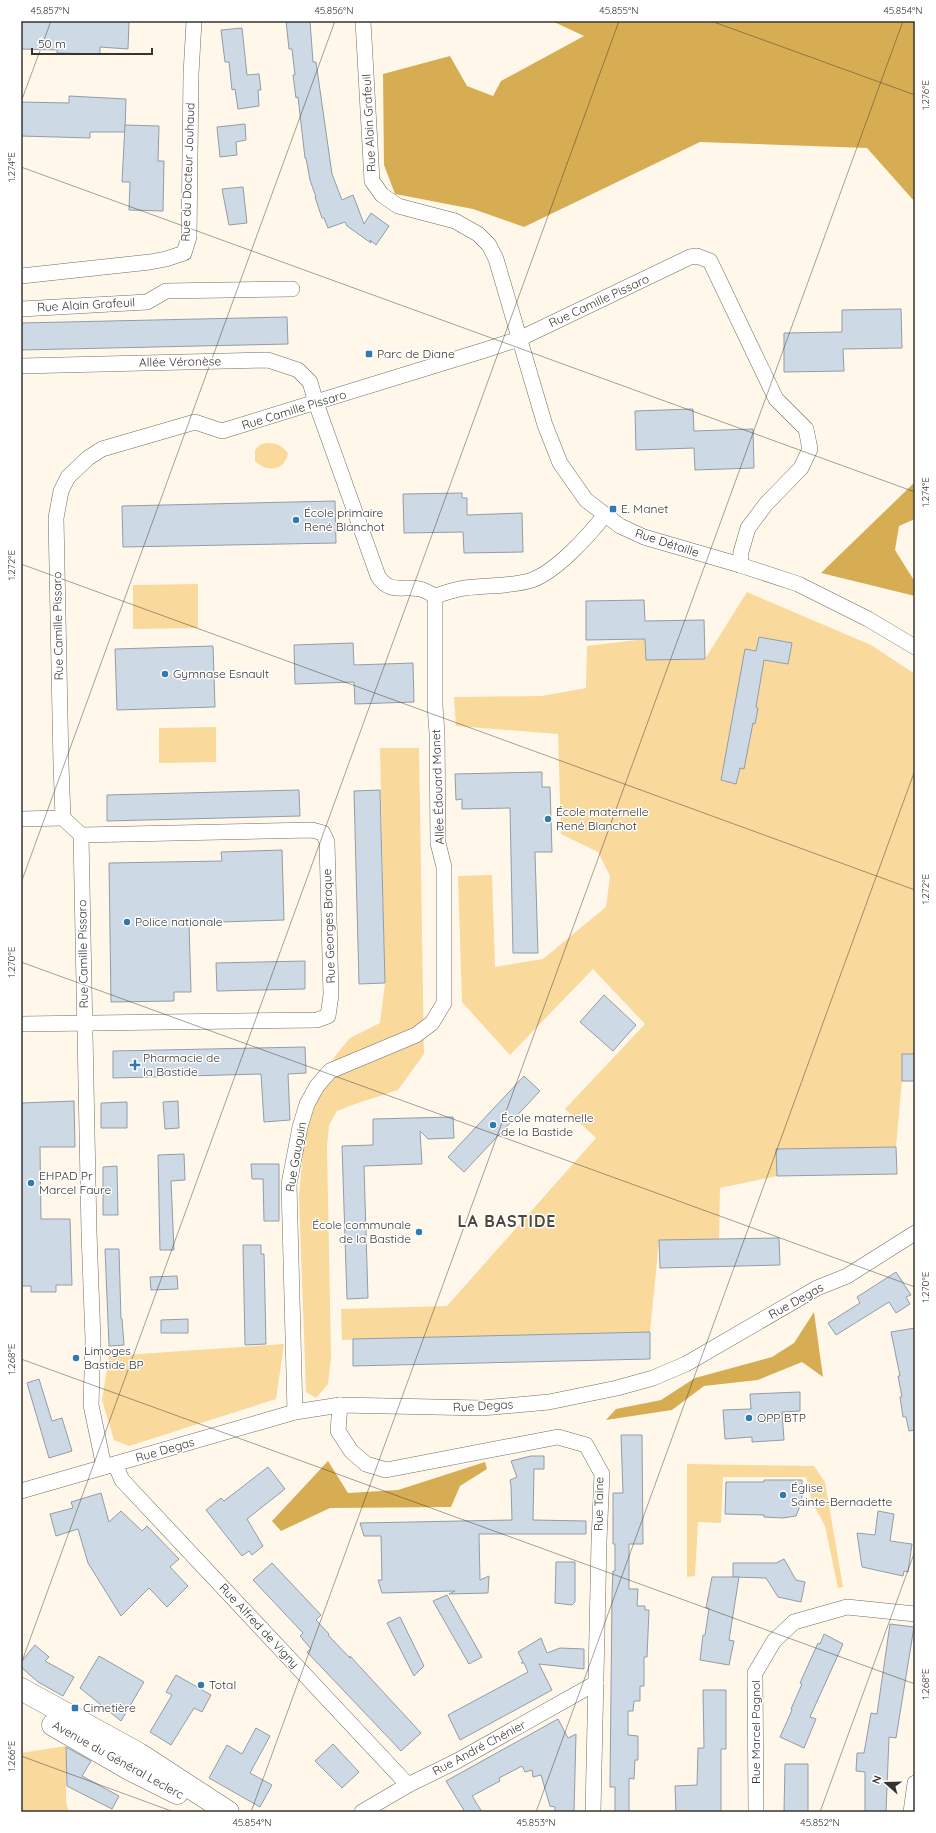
<svg xmlns="http://www.w3.org/2000/svg" width="936" height="1833" viewBox="0 0 936 1833" font-family="Quicksand,sans-serif">
	<style>
		.green { fill: #f9d99c }
		.forest { fill: #d7ad54 }
		.building { fill: #cdd9e4; stroke: #919da7 }
		.lines { fill: none; stroke-linecap: round; stroke-linejoin: round }
		.minor-casing { stroke: #736d61; stroke-width: 16 }
		.primary-casing { stroke: #736d61; stroke-width: 23 }
		.minor { stroke: #fff; stroke-width: 15 }
		.primary { stroke: #fff; stroke-width: 22 }
		.ticks { fill: none; stroke: #37342f; stroke-width: 1; stroke-opacity: 0.45 }
		.poi-dot { fill: #3279ae; stroke: #fff; stroke-width: 1.5 }
		.labels { text-anchor: middle; stroke-width: 3; stroke-linejoin: round; paint-order: stroke }
		.street-label { font-size: 12px; fill: #37342f; stroke: #fff }
		.poi-label { font-size: 12px; fill: #37342f; stroke: #fff; text-anchor: start }
		.district-label { font-size: 16px; font-weight: bold; letter-spacing: 1px; fill: #4d473c; stroke: #fff }
		.neatline { fill: none; stroke: #37342f; stroke-width: 1.5 }
		.ticks-label { font-size: 10px; text-anchor: middle; fill: #37342f }
	</style>
	<rect width="100%" height="100%" fill="#fff8ea"/>
	<g class="green">
		<path d="M266 443C277 443 281 445 288 453 285 471 267 473 255 461V450L260 445Z"/>
		<path d="M198 584V628L133 629V585Z"/>
		<path d="M747 592 871 645 915 674V1054L902 1055V1081L896 1147 777 1149V1176L720 1188 719 1239 659 1241 650 1332 342 1340 341 1309 447 1306 596 1138 565 1109 645 1024 593 969 510 1055 462 1002 458 876 492 875 495 967 543 959 606 907 610 876 598 852 561 834 558 734 456 726 454 697 542 696 586 688 587 646 645 639 646 660 705 659Z"/>
		<path d="M216 727V762L159 763V728Z"/>
		<path d="M380 748H419L424 1054 398 1090 355 1104 337 1111 329 1125 327 1146 331 1357 328 1384 316 1398 306 1392 299 1196 304 1141 319 1091 335 1056 350 1038 380 1023 385 983Z"/>
		<path d="M284 1344 276 1399 129 1446 114 1440 102 1400 109 1356Z"/>
		<path d="M687 1464 814 1466 825 1482 843 1587 838 1588 825 1526 812 1502 806 1477H723L721 1523 698 1522 695 1576 687 1577Z"/>
		<path d="M66 1746V1802L69 1812H21V1753Z"/>
	</g>
	<g class="forest">
		<path d="M552 21H915V202L867 148 700 142 524 227 473 209 395 194 384 165 383 74 450 56 467 86 493 96 501 81 584 36Z"/>
		<path d="M915 482V519L899 526 895 550 915 582V596L821 573Z"/>
		<path d="M814 1312 823 1377 802 1362 758 1380 704 1386 672 1410 606 1420 616 1409 661 1400 695 1378 772 1357 794 1343Z"/>
		<path d="M328 1461 348 1493 398 1490 485 1462 487 1469 460 1486 451 1507 330 1508 281 1531 272 1521Z"/>
	</g>
	<g class="building">
		<path d="M21 21H129L128 49 100 47V54L57 53V50L21 49Z"/>
		<path d="M286 21H310L313 62H316L332 174 342 200 353 195 364 224 371 213 389 226 376 245 370 240 371 243 347 226 345 222 328 228 324 218H322L315 197H316L310 180 306 158H305L298 97 296 98 293 75H295L292 49H289Z"/>
		<path d="M242 28 247 75 259 74 261 90H258L259 106 238 109 235 89 232 90 229 62H225L221 30Z"/>
		<path d="M69 96 126 99 125 132H90V138L21 136V102L69 103Z"/>
		<path d="M245 124 246 140 236 142 237 155 220 157 217 127Z"/>
		<path d="M125 125 159 126 158 161H164L163 211 129 210 130 182H122Z"/>
		<path d="M243 187 247 223 229 225 222 189Z"/>
		<path d="M901 309 902 348 843 349 844 371 784 372V333L842 332V310Z"/>
		<path d="M287 317 288 344 21 350V323Z"/>
		<path d="M693 409 694 431 753 429 754 468 695 470 694 448 636 450 635 411Z"/>
		<path d="M462 493V498H467V515L522 513 523 552 464 553 463 532 404 533 403 494Z"/>
		<path d="M335 501 336 543 123 547 122 506Z"/>
		<path d="M644 600 645 621 704 620 705 659 646 660 645 639 586 640V601Z"/>
		<path d="M759 637 792 643 788 664 764 660 756 707 758 708 755 724 753 723 744 769 740 768 736 784 721 780 745 649 756 651Z"/>
		<path d="M353 643 354 665 413 663 414 702 355 704 354 682 295 684 294 645Z"/>
		<path d="M213 646 215 707 117 710 115 649Z"/>
		<path d="M542 772V787H550L552 852H535L538 953H513L510 808 462 809V799L456 800 455 774Z"/>
		<path d="M299 790 300 816 107 821V795Z"/>
		<path d="M380 790 385 983 359 984 354 791Z"/>
		<path d="M282 850 284 920 189 923 191 992H174V1001L111 1002 109 863 222 861 221 852Z"/>
		<path d="M305 961V989L217 991 216 963Z"/>
		<path d="M604 995 636 1025 613 1051 580 1022Z"/>
		<path d="M305 1047 306 1073 288 1074 290 1120 264 1122 261 1074 113 1078V1051Z"/>
		<rect x="902" y="1054" width="13" height="27"/>
		<path d="M524 1076 540 1091 464 1172 448 1157Z"/>
		<path d="M74 1101 75 1147H40L41 1219H70L72 1285H56V1292H31V1286H21V1103Z"/>
		<path d="M178 1101 179 1128 165 1129 163 1102Z"/>
		<path d="M127 1102V1128H101V1103Z"/>
		<path d="M453 1117 454 1138 428 1139 420 1131 422 1164 364 1166 368 1298 347 1299 342 1146 373 1145V1119Z"/>
		<path d="M896 1147 897 1174 777 1176 776 1149Z"/>
		<path d="M184 1154 185 1180 171 1181 174 1250H160L158 1155Z"/>
		<path d="M251 1164H279V1221H264L263 1179H252Z"/>
		<path d="M117 1166 118 1215H103V1167Z"/>
		<path d="M779 1238 780 1265 660 1268 659 1240Z"/>
		<path d="M243 1245H261V1254H264L266 1344 245 1345Z"/>
		<path d="M105 1249H119L121 1319H122L124 1345 109 1346Z"/>
		<path d="M896 1272 911 1295 906 1297 910 1304 896 1313 889 1302 836 1335 828 1323 860 1303 857 1297Z"/>
		<path d="M177 1276 178 1289 151 1290 150 1277Z"/>
		<path d="M188 1319V1333H161V1320Z"/>
		<path d="M915 1328V1430L909 1431 906 1417H903L900 1397H902L898 1376H900L891 1332Z"/>
		<path d="M650 1332V1359L353 1366V1339Z"/>
		<path d="M39 1379 52 1421 62 1418 72 1451 49 1458 27 1383Z"/>
		<path d="M800 1392V1411L782 1412 784 1440 752 1442V1437L725 1439 723 1410 751 1409 750 1394Z"/>
		<path d="M621 1435H642L643 1544H629V1589H638L637 1606H645V1610H649L647 1657H644V1686H640V1701H634L633 1711H628V1735L638 1736V1760H635L634 1779 629 1778V1812H615V1787H610L612 1594 613 1571H615V1544H613V1493H623Z"/>
		<path d="M531 1456H544V1469H534L533 1520 586 1521V1534H479L480 1580 489 1576 488 1593 449 1594 455 1591 382 1593 378 1580H382L381 1536H364L360 1523 512 1520 511 1486 510 1480 517 1477 511 1461Z"/>
		<path d="M268 1467 285 1489 247 1519 263 1546 252 1555 249 1551 242 1556 206 1510 221 1498 224 1501Z"/>
		<path d="M764 1480H802V1501L796 1516 783 1518 764 1517V1515L725 1514 726 1482H764Z"/>
		<path d="M101 1493 109 1522 121 1511 142 1531 147 1526 179 1559 170 1567 188 1586 167 1607 149 1588 121 1616 88 1563 78 1529 56 1536 50 1514 73 1508 71 1502Z"/>
		<path d="M878 1511 894 1514 890 1541 912 1544 908 1572 904 1571 903 1576 862 1567 857 1533 875 1535Z"/>
		<path d="M784 1559 796 1580 805 1582 801 1602 778 1597 766 1578 733 1577V1563H776Z"/>
		<path d="M556 1562H575V1602L572 1605 555 1603Z"/>
		<path d="M272 1563 321 1615 316 1620 329 1634 328 1635 350 1658V1656L421 1733 401 1751 307 1652 311 1649 300 1636 303 1633 253 1580Z"/>
		<path d="M712 1577H739L729 1640 734 1641 729 1665 700 1660 703 1635H705L709 1608H706Z"/>
		<path d="M447 1595 482 1657 469 1664 433 1601Z"/>
		<path d="M400 1617 424 1666 414 1676 387 1623Z"/>
		<path d="M890 1624 914 1627 896 1738 889 1737 886 1812H865V1772L856 1771 857 1753H864L871 1713 877 1714Z"/>
		<path d="M824 1634 843 1644 810 1717 816 1719 804 1748 780 1737 792 1710 791 1709 802 1684 800 1683 818 1643 820 1644Z"/>
		<path d="M541 1638 547 1653 560 1648 584 1649V1669L539 1664 552 1690 460 1740 448 1715 528 1672 524 1663H521L523 1662 518 1652Z"/>
		<path d="M35 1645 49 1657 45 1661 74 1677 63 1696 38 1682 21 1667V1662Z"/>
		<path d="M99 1656 144 1682 121 1721 80 1688Z"/>
		<path d="M176 1675 211 1695 202 1712 194 1708 171 1745 150 1732 172 1695 166 1692Z"/>
		<path d="M703 1690H726V1749H721V1812H676L675 1786 697 1785 698 1748H704Z"/>
		<path d="M558 1719 568 1738 576 1734 574 1812H555V1807L550 1806 541 1775 533 1777 532 1770 525 1772 522 1766 499 1778 500 1781 472 1796 482 1812H465L446 1781Z"/>
		<path d="M256 1728 270 1736 250 1773 272 1785 260 1807 209 1778 227 1745 242 1754Z"/>
		<path d="M333 1744 359 1772 342 1788 315 1761Z"/>
		<path d="M66 1747 91 1761 82 1776 119 1796 112 1809 67 1786Z"/>
		<path d="M785 1764H808V1812H784Z"/>
	</g>
	<g class="lines">
		<defs>
			<g id="minor">
				<path d="M363 21 372 181 382 195 398 206 455 221 478 234 489 245 496 259 545 425 560 463 586 500 620 526 644 537 740 565 798 584 868 619 915 647"/>
				<path d="M21 276 150 262 166 259 184 253 189 237 191 74 194 21"/>
				<path d="M21 309 147 302 166 291 292 289"/>
				<path d="M21 366 268 360 298 370 310 382 316 403 378 576C390 595 403 585 420 589 425 590 431 594 435 596"/>
				<path d="M21 819 63 818"/>
				<path d="M21 1024 317 1020 328 1016 331 995 327 842 323 833 312 830 81 835"/>
				<path d="M340 1405 338 1431 351 1451 366 1464 386 1470 558 1437 586 1445 602 1474 599 1541 593 1812"/>
				<path d="M295 1412 289 1184 300 1127 307 1104 317 1086 330 1071 416 1035 432 1023 444 1003V867L438 843 437 733 435 706V596C445 593 455 589 465 588 487 585 511 587 532 580 557 571 589 535 605 515"/>
				<path d="M115 1464 122 1480 408 1785"/>
				<path d="M104 1467 91 1405 93 1340 89 1232 81 835 63 818 61 764 56 518 61 491 68 477 88 458 102 449 195 422 222 431 485 350 519 339 690 257 697 256 710 261 776 399 806 429 810 449 801 468 766 504 748 528 741 552 740 565"/>
				<path d="M21 1491 295 1412 340 1405 482 1408 549 1402 617 1388 653 1378 686 1364 817 1288 847 1276 915 1233"/>
				<path d="M362 1812 408 1785 457 1761 596 1683"/>
				<path d="M756 1812 755 1673 774 1641 794 1622 847 1607 915 1614"/>
				<path d="M911 1812 915 1783"/>
			</g>
			<g id="primary">
				<path d="M21 1689 139 1754 228 1812"/>
				<path d="M53 1725 131 1770 177 1793"/>
			</g>
		</defs>
		<use href="#minor" class="minor-casing"/>
		<use href="#primary" class="primary-casing"/>
		<use href="#minor" class="minor"/>
		<use href="#primary" class="primary"/>
	</g>
	<path class="ticks" d="M711 21 915 95M21 102 51 21M21 167 915 492M21 564 915 890M21 883 335 21M21 962 915 1287M21 1359 915 1684M21 1664 619 21M21 1756 174 1812M251 1812 903 21M536 1812 915 770M820 1812 915 1551"/>
	<g class="poi-dot">
		<rect x="365" y="350" width="8" height="8" rx="2"/>
		<rect x="609" y="505" width="8" height="8" rx="2"/>
		<circle cx="296" cy="520" r="4"/>
		<circle cx="165" cy="674" r="4"/>
		<circle cx="548" cy="819" r="4"/>
		<circle cx="127" cy="922" r="4"/>
		<path d="M133 1059h4v4h4v4h-4v4h-4v-4h-4v-4h4z"/>
		<circle cx="493" cy="1125" r="4"/>
		<circle cx="31" cy="1183" r="4"/>
		<circle cx="419" cy="1232" r="4"/>
		<circle cx="76" cy="1358" r="4"/>
		<circle cx="749" cy="1418" r="4"/>
		<circle cx="783" cy="1495" r="4"/>
		<circle cx="201" cy="1685" r="4"/>
		<rect x="71" y="1704" width="8" height="8" rx="2"/>
	</g>
	<g class="labels">
		<g class="street-label">
			<text transform="translate(369 123) rotate(-93)" y="4">Rue Alain Grafeuil</text>
			<text transform="translate(188 172) rotate(-88)" y="4">Rue du Docteur Jouhaud</text>
			<text transform="translate(599 301) rotate(-25)" y="4">Rue Camille Pissaro</text>
			<text transform="translate(86 305) rotate(-3)" y="4">Rue Alain Grafeuil</text>
			<text transform="translate(180 362) rotate(-1)" y="4">Allée Véronèse</text>
			<text transform="translate(294 410) rotate(-17)" y="4">Rue Camille Pissaro</text>
			<text transform="translate(667 543) rotate(18)" y="4">Rue Détaille</text>
			<text transform="translate(58 626) rotate(-91)" y="4">Rue Camille Pissaro</text>
			<text transform="translate(438 787) rotate(-92)" y="4">Allée Édouard Manet</text>
			<text transform="translate(329 926) rotate(-92)" y="4">Rue Georges Braque</text>
			<text transform="translate(83 954) rotate(-91)" y="4">Rue Camille Pissaro</text>
			<text transform="translate(296 1157) rotate(-80)" y="4">Rue Gauguin</text>
			<text transform="translate(796 1301) rotate(-29)" y="4">Rue Degas</text>
			<text transform="translate(483 1406) rotate(-3)" y="4">Rue Degas</text>
			<text transform="translate(165 1450) rotate(-16)" y="4">Rue Degas</text>
			<text transform="translate(599 1504) rotate(-89)" y="4">Rue Taine</text>
			<text transform="translate(259 1626) rotate(47)" y="4">Rue Alfred de Vigny</text>
			<text transform="translate(756 1732) rotate(-90)" y="4">Rue Marcel Pagnol</text>
			<text transform="translate(479 1748) rotate(-28)" y="4">Rue André Chénier</text>
			<text transform="translate(118 1760) rotate(29)" y="4">Avenue du Général Leclerc</text>
		</g>
		<g class="poi-label">
			<text x="377" y="358">Parc de Diane</text>
			<text x="621" y="513">E. Manet</text>
			<text x="304" y="517">École primaire<tspan x="304" dy="14">René Blanchot</tspan></text>
			<text x="173" y="678">Gymnase Esnault</text>
			<text x="556" y="816">École maternelle<tspan x="556" dy="14">René Blanchot</tspan></text>
			<text x="135" y="926">Police nationale</text>
			<text x="143" y="1062">Pharmacie de<tspan x="143" dy="14">la Bastide</tspan></text>
			<text x="501" y="1122">École maternelle<tspan x="501" dy="14">de la Bastide</tspan></text>
			<text x="39" y="1180">EHPAD Pr<tspan x="39" dy="14">Marcel Faure</tspan></text>
			<text x="411" y="1229" text-anchor="end">École communale<tspan x="411" dy="14">de la Bastide</tspan></text>
			<text x="84" y="1355">Limoges<tspan x="84" dy="14">Bastide BP</tspan></text>
			<text x="757" y="1422">OPP BTP</text>
			<text x="791" y="1492">Église<tspan x="791" dy="14">Sainte-Bernadette</tspan></text>
			<text x="209" y="1689">Total</text>
			<text x="83" y="1712">Cimetière</text>
		</g>
		<g class="district-label">
			<text x="507" y="1227">LA BASTIDE</text>
		</g>
	</g>
	<rect width="936" height="1833" fill="none" stroke="#ffffff" stroke-width="44"/>
	<g transform="translate(886 1783) rotate(290)" stroke="#ffffff" stroke-width="3" paint-order="stroke">
	<path d="M0-3L7 15L0 10L-7 15Z" fill="#37342f"/>
	<text y="-6" font-size="11" font-weight="bold" text-anchor="middle" fill="#37342f">N</text>
	</g>
	<path d="M32 48v6h120v-6" fill="none" stroke="#37342f" stroke-width="2"/>
	<text x="38" y="48" font-size="12" fill="#37342f" stroke="#ffffff" stroke-width="3" paint-order="stroke">50 m</text>
	<rect x="22" y="22" width="892" height="1789" class="neatline"/>
	<g class="ticks-label">
		<text x="50" y="14">45.857°N</text>
		<text x="334" y="14">45.856°N</text>
		<text x="619" y="14">45.855°N</text>
		<text x="903" y="14">45.854°N</text>
		<text transform="translate(925 95) rotate(-90)" y="4">1.276°E</text>
		<text transform="translate(11 167) rotate(-90)" y="4">1.274°E</text>
		<text transform="translate(925 492) rotate(-90)" y="4">1.274°E</text>
		<text transform="translate(11 565) rotate(-90)" y="4">1.272°E</text>
		<text transform="translate(925 889) rotate(-90)" y="4">1.272°E</text>
		<text transform="translate(11 962) rotate(-90)" y="4">1.270°E</text>
		<text transform="translate(925 1287) rotate(-90)" y="4">1.270°E</text>
		<text transform="translate(11 1359) rotate(-90)" y="4">1.268°E</text>
		<text transform="translate(925 1684) rotate(-90)" y="4">1.268°E</text>
		<text transform="translate(11 1756) rotate(-90)" y="4">1.266°E</text>
		<text x="252" y="1826">45.854°N</text>
		<text x="536" y="1826">45.853°N</text>
		<text x="820" y="1826">45.852°N</text>
	</g>
</svg>
